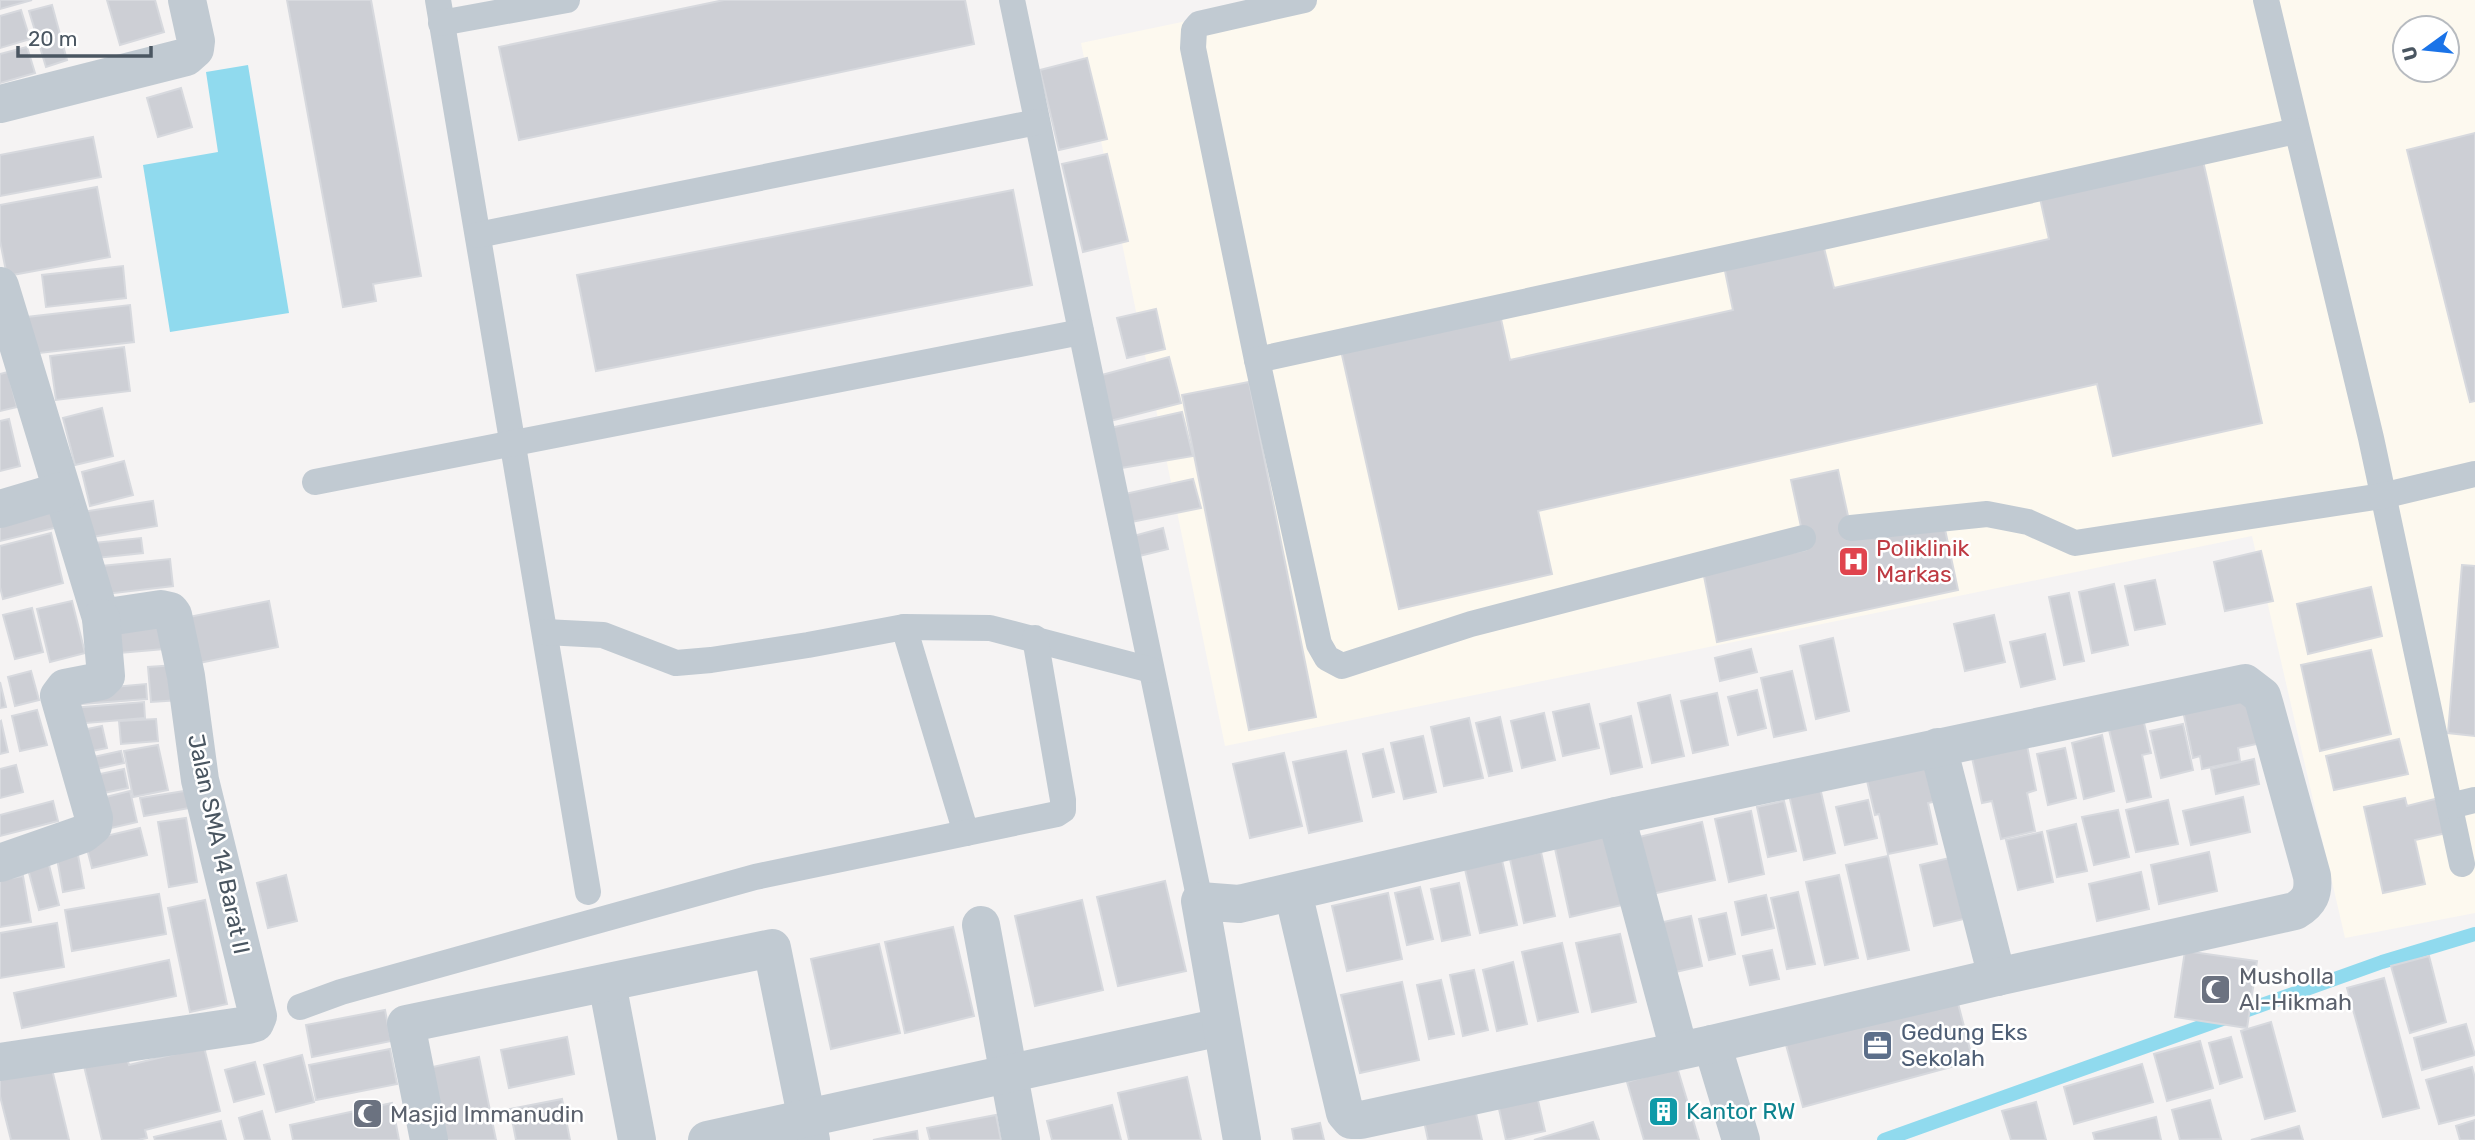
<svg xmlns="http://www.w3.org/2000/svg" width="2475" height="1140" viewBox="0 0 2475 1140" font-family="Rubik,sans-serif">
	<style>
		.commercial { fill: #fdf9ef; fill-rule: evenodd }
		.water { fill: #90daee }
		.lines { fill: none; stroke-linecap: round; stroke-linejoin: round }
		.stream { stroke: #90daee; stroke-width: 14 }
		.building { fill: #cdcfd5; stroke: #d7d9de; stroke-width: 2 }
		.lane { stroke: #c1cad2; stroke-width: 26 }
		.street { stroke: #c1cad2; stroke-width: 38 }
		.labels { text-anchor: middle; stroke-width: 5; stroke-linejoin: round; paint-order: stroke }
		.health-label { font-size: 23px; fill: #be3a42; stroke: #fff; text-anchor: start }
		.street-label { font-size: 23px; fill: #4a5661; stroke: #fff }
		.worship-label { font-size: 23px; fill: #5b616d; stroke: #fff; text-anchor: start }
		.service-label { font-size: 23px; fill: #4e5e75; stroke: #fff; text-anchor: start }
		.culture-label { font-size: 23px; fill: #0d838f; stroke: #fff; text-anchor: start }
	</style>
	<rect width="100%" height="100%" fill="#f5f3f3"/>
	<path class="commercial" d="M1287 0H2475V913L2345 938 2252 536 1225 746 1081 43ZM2405 28H2447V70H2405Z"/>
	<path class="water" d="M248 65 289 313 170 332 143 165 218 152 206 72Z"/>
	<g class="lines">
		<path class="stream" d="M1884 1140 2382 962 2475 934"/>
	</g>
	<g class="building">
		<path d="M0 0H32L0 9Z"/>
		<path d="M107 0H155L164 32 120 45Z"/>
		<path d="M287 0H371L421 276 373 284 376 301 343 307Z"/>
		<path d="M724 0H965L974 44 519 140 499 47Z"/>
		<path d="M52 5 67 60 46 67 29 11Z"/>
		<path d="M21 10 30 39 0 48V16Z"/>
		<path d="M27 47 35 73 0 83V54Z"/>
		<path d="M1087 58 1107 139 1059 150 1040 70Z"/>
		<path d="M181 88 192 127 158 137 147 98Z"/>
		<path d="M2475 133V401L2470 402 2407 150Z"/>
		<path d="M93 137 101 177 0 196V155Z"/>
		<path d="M2201 152 2262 423 2113 456 2097 384 1538 511 1552 574 1399 609 1340 346 1499 310 1510 360 1733 310 1724 266 1823 244 1834 288 2049 239 2038 189Z"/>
		<path d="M1107 154 1128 241 1083 252 1062 164Z"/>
		<path d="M97 187 110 257 7 276 0 241V205Z"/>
		<path d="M1013 190 1032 285 596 371 577 275Z"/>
		<path d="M123 266 126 298 46 307 42 275Z"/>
		<path d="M130 305 134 342 31 354 27 317Z"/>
		<path d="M1156 309 1165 349 1127 358 1117 318Z"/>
		<path d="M124 347 130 391 56 400 50 356Z"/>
		<path d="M1169 357 1181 403 1110 421 1098 376Z"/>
		<path d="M8 372 17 407 0 411V374Z"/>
		<path d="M1249 382 1316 717 1249 730 1182 395Z"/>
		<path d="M102 408 113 456 75 465 63 418Z"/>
		<path d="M1182 412 1193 456 1121 468 1110 428Z"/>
		<path d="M9 419 20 466 0 471V421Z"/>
		<path d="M124 461 133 495 90 506 82 472Z"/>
		<path d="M1838 470 1853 539 1943 520 1958 590 1717 642 1703 571 1806 550 1791 480Z"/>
		<path d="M1193 479 1201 508 1131 522 1125 494Z"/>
		<path d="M51 498 58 527 0 541V510Z"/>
		<path d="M153 501 157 526 86 538 82 512Z"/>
		<path d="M1163 528 1168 549 1135 557 1130 537Z"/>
		<path d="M51 533 63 583 3 599 0 587V546Z"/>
		<path d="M141 538 143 553 87 559 85 544Z"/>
		<path d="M2261 551 2273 601 2225 611 2214 562Z"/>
		<path d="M170 559 173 586 106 594 102 566Z"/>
		<path d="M2462 565 2475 566V736L2448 733Z"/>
		<path d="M2155 580 2165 624 2135 630 2125 586Z"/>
		<path d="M2114 584 2128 645 2092 653 2079 592Z"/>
		<path d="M2371 587 2382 636 2308 654 2297 604Z"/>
		<path d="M2069 593 2084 661 2064 665 2049 597Z"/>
		<path d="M72 601 85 653 50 662 37 609Z"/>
		<path d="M269 601 278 647 194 664 184 618Z"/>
		<path d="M32 608 43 652 15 659 3 615Z"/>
		<path d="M1994 615 2005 662 1965 671 1954 624Z"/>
		<path d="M162 622 164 649 108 654 106 627Z"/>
		<path d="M2045 634 2055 679 2021 687 2010 642Z"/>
		<path d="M1833 638 1849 711 1816 719 1800 646Z"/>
		<path d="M1751 649 1757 672 1720 681 1715 658Z"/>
		<path d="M2371 650 2391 734 2320 751 2301 665Z"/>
		<path d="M176 665 180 700 151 702 148 667Z"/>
		<path d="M31 671 39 700 15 706 8 677Z"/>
		<path d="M1792 671 1806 730 1774 737 1761 678Z"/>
		<path d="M0 682 6 707 0 708Z"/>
		<path d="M146 684 147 699 69 705V691Z"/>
		<path d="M2248 686 2261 743 2238 748 2240 761 2202 769 2200 756 2193 758 2181 701Z"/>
		<path d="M1757 690 1766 728 1738 735 1728 697Z"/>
		<path d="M1717 693 1728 745 1693 753 1681 701Z"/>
		<path d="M1670 695 1684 756 1652 763 1638 703Z"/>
		<path d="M144 702 145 718 74 724 72 708Z"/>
		<path d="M1589 704 1599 748 1563 756 1553 712Z"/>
		<path d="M37 710 47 745 20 751 12 716Z"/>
		<path d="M2141 710 2151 753 2142 755 2151 797 2127 802 2106 718Z"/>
		<path d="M1544 713 1555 760 1522 768 1511 721Z"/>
		<path d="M1631 716 1642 767 1611 774 1600 724Z"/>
		<path d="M1500 717 1512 771 1489 776 1476 723Z"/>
		<path d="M1469 718 1483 778 1444 786 1431 727Z"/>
		<path d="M156 719 158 741 121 744 119 721Z"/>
		<path d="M1 721 8 752 0 754V722Z"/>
		<path d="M2183 724 2193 770 2161 778 2150 731Z"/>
		<path d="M102 726 107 748 77 754 73 732Z"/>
		<path d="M2024 731 2036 790 2027 793 2035 831 2001 839 1992 801 1982 803 1969 744Z"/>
		<path d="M2102 735 2114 791 2084 799 2072 743Z"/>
		<path d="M1423 736 1436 792 1404 799 1391 743Z"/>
		<path d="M2399 739 2408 774 2334 790 2326 756Z"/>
		<path d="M158 745 168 790 133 797 124 751Z"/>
		<path d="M2065 748 2076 798 2048 805 2037 754Z"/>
		<path d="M1383 749 1394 792 1373 797 1363 754Z"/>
		<path d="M121 751 124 763 83 772 80 760Z"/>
		<path d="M1346 751 1362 821 1309 833 1293 762Z"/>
		<path d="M1284 753 1302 826 1250 838 1233 764Z"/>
		<path d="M1938 756 1947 799 1928 803 1937 844 1888 854 1879 814 1875 815 1865 772Z"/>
		<path d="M2254 759 2259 784 2216 794 2211 769Z"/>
		<path d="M16 765 23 792 0 798V769Z"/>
		<path d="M124 769 128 788 89 796 86 777Z"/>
		<path d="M1818 779 1835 853 1804 860 1787 786Z"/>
		<path d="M191 790 195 807 144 816 140 798Z"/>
		<path d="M130 791 137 822 98 831 90 801Z"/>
		<path d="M2243 797 2250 832 2191 845 2183 811Z"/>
		<path d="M2443 797 2451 832 2415 840 2425 884 2383 893 2364 807 2405 798 2407 806Z"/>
		<path d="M1868 800 1877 838 1845 845 1836 807Z"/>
		<path d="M2168 800 2178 844 2136 852 2126 810Z"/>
		<path d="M53 801 58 821 0 836V815Z"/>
		<path d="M1784 801 1796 851 1768 857 1757 807Z"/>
		<path d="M2118 810 2129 857 2094 865 2082 817Z"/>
		<path d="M1751 811 1764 874 1729 882 1715 819Z"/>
		<path d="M186 818 197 882 169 887 158 822Z"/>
		<path d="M1702 822 1715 880 1652 894 1639 837Z"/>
		<path d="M2076 824 2087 871 2057 877 2047 831Z"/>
		<path d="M140 828 147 855 92 868 85 841Z"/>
		<path d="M2042 832 2053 882 2018 890 2006 840Z"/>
		<path d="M1606 833 1622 905 1570 917 1554 844Z"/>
		<path d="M76 844 84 888 63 892 55 847Z"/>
		<path d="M1541 852 1555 916 1524 923 1510 859Z"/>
		<path d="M2209 852 2217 891 2159 904 2151 865Z"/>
		<path d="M46 853 59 905 39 910 25 858Z"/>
		<path d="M1501 856 1517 925 1480 933 1464 865Z"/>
		<path d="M1888 856 1909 950 1868 959 1846 865Z"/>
		<path d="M1958 856 1972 917 1934 926 1920 865Z"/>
		<path d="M2141 872 2149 909 2097 921 2089 884Z"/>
		<path d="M286 875 297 921 268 928 257 883Z"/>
		<path d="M1839 875 1858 958 1825 965 1806 882Z"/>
		<path d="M23 876 31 922 0 927V880Z"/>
		<path d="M1165 881 1186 971 1118 986 1097 897Z"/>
		<path d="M1459 883 1470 935 1442 941 1431 889Z"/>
		<path d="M1420 887 1433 939 1407 945 1395 893Z"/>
		<path d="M1798 892 1815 964 1787 969 1771 898Z"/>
		<path d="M1388 893 1402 959 1347 971 1332 906Z"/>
		<path d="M159 894 166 934 72 951 65 910Z"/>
		<path d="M1766 895 1774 928 1742 935 1735 902Z"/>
		<path d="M205 900 227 1004 190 1012 168 908Z"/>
		<path d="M1082 900 1103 990 1035 1006 1015 916Z"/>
		<path d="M1726 913 1735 954 1709 960 1699 919Z"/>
		<path d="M1691 916 1702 966 1671 973 1659 923Z"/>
		<path d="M57 923 64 967 0 978V933Z"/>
		<path d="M953 927 974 1016 905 1033 885 942Z"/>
		<path d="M1620 934 1636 1002 1592 1012 1576 943Z"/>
		<path d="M1562 943 1578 1012 1538 1021 1522 952Z"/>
		<path d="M879 944 900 1033 831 1049 811 959Z"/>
		<path d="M1772 950 1779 979 1750 985 1743 956Z"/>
		<path d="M2185 951 2257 961 2247 1028 2175 1017Z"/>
		<path d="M2429 956 2446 1022 2410 1033 2391 966Z"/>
		<path d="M169 960 176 996 22 1028 14 993Z"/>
		<path d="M1513 962 1527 1024 1497 1031 1483 970Z"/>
		<path d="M1474 970 1488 1030 1463 1036 1450 975Z"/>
		<path d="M2384 978 2419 1108 2383 1117 2347 988Z"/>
		<path d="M1441 980 1454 1034 1429 1039 1417 985Z"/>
		<path d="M1402 982 1419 1060 1360 1073 1341 995Z"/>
		<path d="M1954 988 1973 1061 1803 1107 1782 1030Z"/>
		<path d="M385 1010 391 1041 312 1057 306 1025Z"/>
		<path d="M2271 1022 2295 1111 2265 1119 2241 1031Z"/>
		<path d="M2466 1024 2475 1055 2422 1070 2414 1038Z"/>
		<path d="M567 1037 574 1074 509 1088 501 1050Z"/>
		<path d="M2231 1037 2242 1077 2220 1084 2209 1043Z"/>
		<path d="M2200 1041 2213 1088 2167 1101 2154 1054Z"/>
		<path d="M204 1047 220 1111 145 1130 147 1138 138 1140H102L84 1066 126 1055 129 1065Z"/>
		<path d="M390 1049 397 1084 316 1100 309 1065Z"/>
		<path d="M302 1055 314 1102 276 1112 264 1065Z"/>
		<path d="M479 1057 496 1140H443L428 1068Z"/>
		<path d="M255 1062 264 1094 234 1102 225 1070Z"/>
		<path d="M2142 1064 2153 1102 2074 1124 2064 1087Z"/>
		<path d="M51 1065 69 1140H11L0 1096V1078Z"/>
		<path d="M1677 1067 1699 1140H1644L1627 1082Z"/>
		<path d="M2472 1067 2475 1078V1115L2439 1124 2426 1080Z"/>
		<path d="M1187 1077 1201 1140H1129L1118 1093Z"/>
		<path d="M1536 1092 1545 1131 1506 1140 1497 1100Z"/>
		<path d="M562 1099 570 1140H516L510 1109Z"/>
		<path d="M2210 1100 2221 1139 2180 1140 2172 1110Z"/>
		<path d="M2036 1102 2046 1140H2011L2002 1111Z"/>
		<path d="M392 1103 399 1140H293L290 1125Z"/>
		<path d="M1112 1105 1121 1140H1052L1047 1121Z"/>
		<path d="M1475 1109 1482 1140H1428L1424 1121Z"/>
		<path d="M262 1111 270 1140H245L239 1118Z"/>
		<path d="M996 1115 1001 1140H930L927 1128Z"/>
		<path d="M2156 1117 2161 1140H2095L2093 1133Z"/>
		<path d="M2475 1120V1140H2460L2456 1126Z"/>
		<path d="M221 1121 226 1140H155L154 1137Z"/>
		<path d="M1593 1122 1599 1140H1534Z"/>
		<path d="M1320 1123 1324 1140H1294L1292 1129Z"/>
		<path d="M2299 1126 2303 1140H2251Z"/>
		<path d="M917 1131 918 1140H873Z"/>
	</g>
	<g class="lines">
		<g class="lane">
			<path d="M438 0 588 892"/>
			<path d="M1012 0 1200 901"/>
			<path d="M2266 0 2371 438 2462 864"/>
			<path d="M441 23 567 0"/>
			<path d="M478 235 1037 122"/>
			<path d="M1257 360 1193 48 1194 30 1199 24 1304 0"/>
			<path d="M315 482 1081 332"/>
			<path d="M1851 528 1987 514 2028 522 2075 543 2382 496 2475 474"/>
			<path d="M1803 538 1471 624 1342 666 1327 658 1319 644 1257 360 1822 237 2296 131"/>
			<path d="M904 627 966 833"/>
			<path d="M545 632 603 635 676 663 711 660 808 645 904 627 990 628 1151 670"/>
			<path d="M2450 806 2475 800"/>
			<path d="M300 1007 341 992 755 877 1057 814 1063 810V800L1035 638"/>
		</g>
		<g class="street">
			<path d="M0 104 186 57 195 49 196 41 187 0"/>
			<path d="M0 286 101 618 161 609 170 611 173 615 186 676 200 780 258 1016 255 1023 248 1025 0 1062"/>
			<path d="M0 509 61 491"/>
			<path d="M1938 747 1997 977"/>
			<path d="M1616 816 1679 1050"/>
			<path d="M0 863 83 834 93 826 94 818 59 696 65 688 101 681 106 676 101 618"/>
			<path d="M981 925 1021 1140"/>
			<path d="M607 983 637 1140"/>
			<path d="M1712 1044 1741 1140"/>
			<path d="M429 1140 406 1024 772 948 811 1140"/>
			<path d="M707 1140 1221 1027"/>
			<path d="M1242 1140 1200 901 1239 904 1616 816 2245 683 2262 696 2265 706 2312 876C2314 893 2310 902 2295 911L1997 977 1712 1044 1361 1120H1351L1345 1113 1293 892"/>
		</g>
	</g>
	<defs>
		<symbol id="hospital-square" viewBox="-11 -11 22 22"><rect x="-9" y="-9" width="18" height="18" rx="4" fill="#e0444e" stroke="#fff"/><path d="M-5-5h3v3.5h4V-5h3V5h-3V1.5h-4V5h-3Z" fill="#fff"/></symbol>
		<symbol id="mosque-square" viewBox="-11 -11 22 22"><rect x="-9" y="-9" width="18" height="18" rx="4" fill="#6b7280" stroke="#fff"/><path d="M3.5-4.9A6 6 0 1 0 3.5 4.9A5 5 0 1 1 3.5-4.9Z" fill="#fff"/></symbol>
		<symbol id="office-square" viewBox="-11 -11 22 22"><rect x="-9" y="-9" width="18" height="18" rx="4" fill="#5c6f8a" stroke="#fff"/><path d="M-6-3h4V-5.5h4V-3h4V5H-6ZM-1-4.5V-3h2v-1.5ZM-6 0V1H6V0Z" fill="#fff"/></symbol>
		<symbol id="building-square" viewBox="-11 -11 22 22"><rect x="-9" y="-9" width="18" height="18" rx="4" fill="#0f9aa8" stroke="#fff"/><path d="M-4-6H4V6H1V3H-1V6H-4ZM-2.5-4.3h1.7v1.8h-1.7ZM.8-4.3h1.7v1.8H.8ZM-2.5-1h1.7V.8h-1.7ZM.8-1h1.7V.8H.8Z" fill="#fff"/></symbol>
	</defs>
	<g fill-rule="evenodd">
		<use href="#hospital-square" x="1836" y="544" width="35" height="35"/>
		<use href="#mosque-square" x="2198" y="972" width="35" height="35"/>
		<use href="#office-square" x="1860" y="1028" width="35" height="35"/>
		<use href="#building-square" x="1646" y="1094" width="35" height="35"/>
		<use href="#mosque-square" x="350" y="1096" width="35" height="35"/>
	</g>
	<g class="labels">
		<g class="health-label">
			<text x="1876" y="556">Poliklinik<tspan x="1876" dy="26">Markas</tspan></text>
		</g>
		<g class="street-label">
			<text transform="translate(219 844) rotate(78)" y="8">Jalan SMA 14 Barat II</text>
		</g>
		<g class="worship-label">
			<text x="2239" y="984">Musholla<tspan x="2239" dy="26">Al-Hikmah</tspan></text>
			<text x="390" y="1122">Masjid Immanudin</text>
		</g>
		<g class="service-label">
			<text x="1901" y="1040">Gedung Eks<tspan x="1901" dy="26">Sekolah</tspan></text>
		</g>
		<g class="culture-label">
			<text x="1686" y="1119">Kantor RW</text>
		</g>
	</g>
	<g transform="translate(2426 49) rotate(255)"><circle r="33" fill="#ffffff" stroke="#b7bbc0" stroke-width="2"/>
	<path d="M0-5L12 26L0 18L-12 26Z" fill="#1a73e8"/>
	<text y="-10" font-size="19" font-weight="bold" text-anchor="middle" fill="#4a5661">U</text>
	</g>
	<path d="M18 46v10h133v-10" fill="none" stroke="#4a5661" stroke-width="3.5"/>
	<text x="28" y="46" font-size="21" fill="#4a5661" stroke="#ffffff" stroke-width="5" paint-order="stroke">20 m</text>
</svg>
